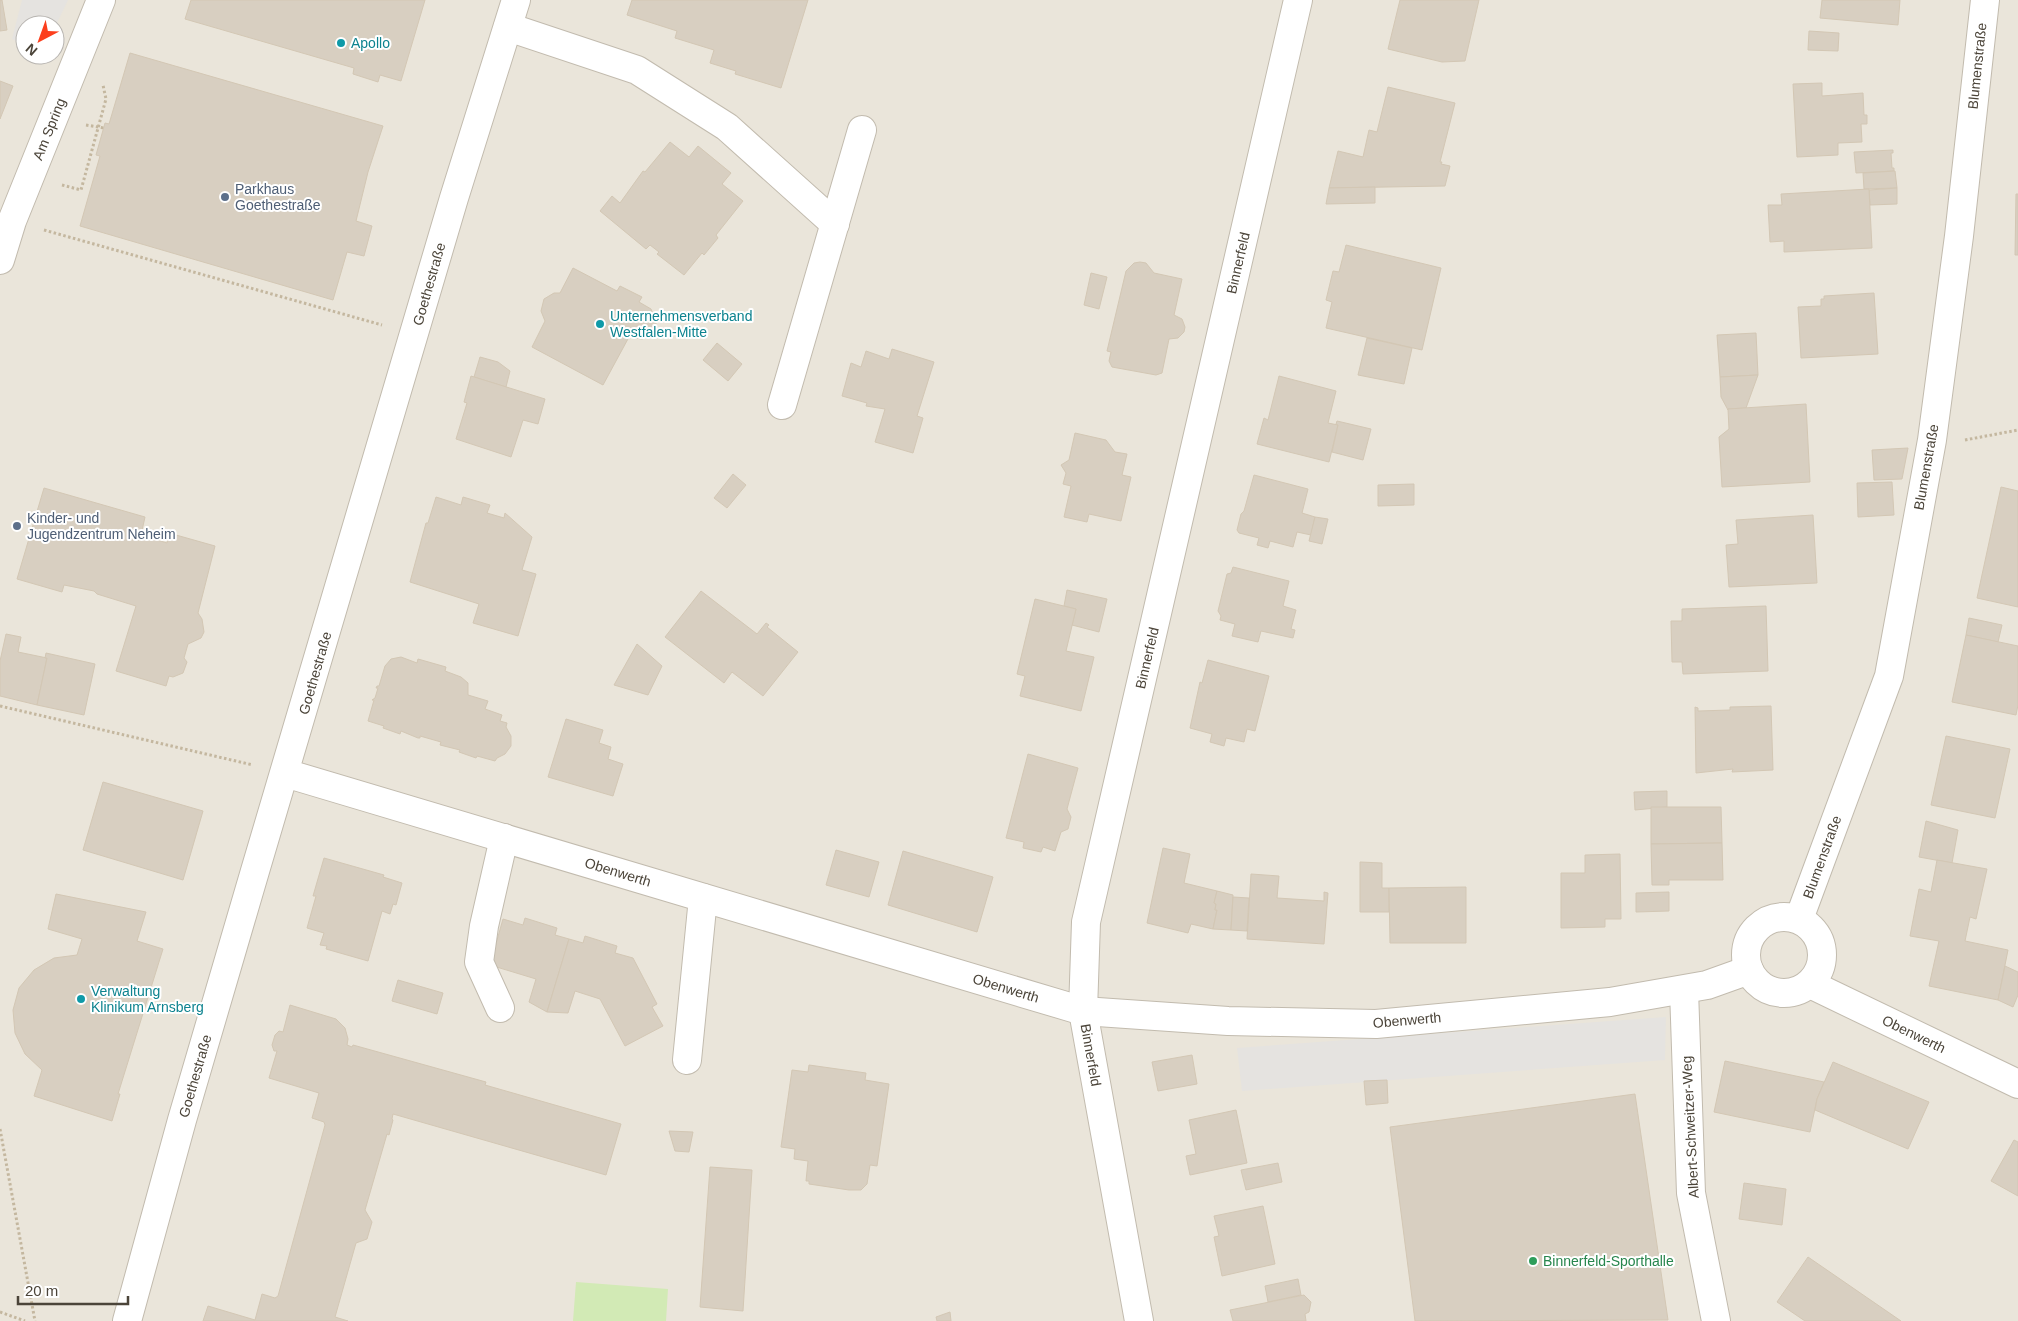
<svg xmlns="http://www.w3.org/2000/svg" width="2018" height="1321" viewBox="0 0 2018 1321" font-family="Helvetica,sans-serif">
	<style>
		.residential { fill: #eae5da; fill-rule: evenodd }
		.green { fill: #d2eab5 }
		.parking { fill: #e5e3e0 }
		.building { fill: #d8cfc1; stroke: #d3c7b4 }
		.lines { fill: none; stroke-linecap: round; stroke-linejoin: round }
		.minor-casing { stroke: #c2bbae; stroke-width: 30 }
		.path { stroke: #c4b79f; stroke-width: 3; stroke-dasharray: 2.5 2.5; stroke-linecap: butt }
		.minor { stroke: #fff; stroke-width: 28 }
		.culture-dot { fill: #0f9aa8; stroke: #fff; stroke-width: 2 }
		.service-dot { fill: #5c6f8a; stroke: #fff; stroke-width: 2 }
		.leisure-dot { fill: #2e9e5b; stroke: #fff; stroke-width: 2 }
		.labels { text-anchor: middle; stroke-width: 4; stroke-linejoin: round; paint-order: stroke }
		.culture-label { font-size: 14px; fill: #0d838f; stroke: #fff; text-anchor: start }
		.street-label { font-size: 14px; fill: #4b4439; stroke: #fff }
		.service-label { font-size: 14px; fill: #4e5e75; stroke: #fff; text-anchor: start }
		.leisure-label { font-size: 14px; fill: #27864d; stroke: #fff; text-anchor: start }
	</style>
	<rect width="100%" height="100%" fill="#f6f3ec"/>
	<path class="residential" d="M0 0H2018V1321H0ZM25 25H55V55H25Z"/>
	<path class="green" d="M576 1282 668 1289 666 1321H573Z"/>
	<g class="parking">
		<path d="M22 0H68L55 27V25H25V45L12 39Z"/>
		<path d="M1666 1017 1665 1060 1242 1091 1237 1048Z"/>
	</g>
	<g class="building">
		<path d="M0 0H2L7 30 0 31Z"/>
		<path d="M191 0H425L401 81 380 75 378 82 353 74 354 68 185 19Z"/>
		<path d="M632 0H808L781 88 735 74 736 71 710 63 714 50 675 38 677 31 627 15Z"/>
		<path d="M1400 0H1479L1465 61 1442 62 1388 49Z"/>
		<path d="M1822 0H1900L1898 25 1820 18Z"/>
		<path d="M1809 31 1839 33 1838 51 1808 50Z"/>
		<path d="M130 53 383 126 368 172 356 221 372 226 364 256 347 252 333 300 80 226 100 156 96 155 105 123 109 124Z"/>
		<path d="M0 81 13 86 0 119Z"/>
		<path d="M1822 83V96L1863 93 1864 115H1867V124H1861L1862 142 1838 143V155L1797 157 1793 84Z"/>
		<path d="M1388 87 1455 103 1440 162H1442L1441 164 1450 166 1445 186 1329 188 1338 151 1363 157 1369 130 1377 132Z"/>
		<path d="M670 142 689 157 698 146 731 173 722 184 743 201 716 235 718 238 704 255 702 253 684 275 657 254 659 252 650 245 646 249 600 211 612 196 620 203 643 171 645 172Z"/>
		<path d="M1893 150V153H1891L1892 168H1894V171L1856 173 1854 152Z"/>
		<path d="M1895 171 1897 188 1864 189 1863 173Z"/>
		<path d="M1375 187V203L1326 204 1329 188Z"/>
		<path d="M1897 188V204L1870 205 1869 190Z"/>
		<path d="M1869 189 1872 248 1784 252V241L1770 242 1768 205H1782L1781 194Z"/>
		<path d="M2016 194H2018V255H2015Z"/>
		<path d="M1346 245 1441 268 1422 350 1326 328 1332 302 1326 300 1333 271 1339 272Z"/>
		<path d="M1140 262 1146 263 1154 273 1182 279 1174 315 1182 319 1185 327 1184 332 1178 338 1169 339 1162 373 1156 375 1112 367 1109 361 1111 352 1107 351 1126 271 1134 263Z"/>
		<path d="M573 268 617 291 620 286 642 297 639 302 651 309 656 321V327L648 337 642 339 629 337 603 385 532 347 545 321 541 311 544 299 554 293H560Z"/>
		<path d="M1091 273 1107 277 1099 309 1084 305Z"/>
		<path d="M1874 293 1878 354 1801 358 1798 307 1821 306V299H1824V296Z"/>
		<path d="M1756 333 1758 375 1720 377 1717 335Z"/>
		<path d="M1367 338 1412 348 1404 384 1358 375Z"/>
		<path d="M717 343 742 364 728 381 703 360Z"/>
		<path d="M892 349 934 362 917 416 923 418 913 453 875 442 885 409 866 406 867 403 842 396 851 363 861 367 866 351 889 359Z"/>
		<path d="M480 357 498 362 510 371 506 387 474 377Z"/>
		<path d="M1758 375 1746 408 1728 409V410L1721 397 1720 377Z"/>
		<path d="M471 376 545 399 538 424 523 420 511 457 456 439 467 403 464 402Z"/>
		<path d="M1279 376 1336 391 1328 423 1338 425 1329 462 1257 444 1264 418 1268 420Z"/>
		<path d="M1806 404 1810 482 1722 487 1719 437 1729 429 1728 409Z"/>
		<path d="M1337 421 1371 429 1363 460 1332 452 1338 425 1336 424Z"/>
		<path d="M1075 433 1106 440 1115 452 1127 454 1122 475 1131 477 1121 521 1089 514 1087 522 1064 517 1071 486 1063 484 1066 473 1061 465 1069 460Z"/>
		<path d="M1908 448 1902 479 1874 480 1872 450Z"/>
		<path d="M733 474 746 485 727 508 714 498Z"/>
		<path d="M1254 475 1308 489 1302 513 1315 517 1311 535 1297 532 1293 547 1270 541 1268 548 1257 545 1259 538 1239 533 1237 530 1241 514 1244 511Z"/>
		<path d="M1892 482 1894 515 1858 517 1857 483Z"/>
		<path d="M1414 484V505L1378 506V485Z"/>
		<path d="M2001 487 2018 491V607L1977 598Z"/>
		<path d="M44 488 145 517 141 535 167 543 169 533 215 546 198 613 202 619 204 632 201 638 188 644 184 658 187 662 183 673 173 677 169 676 166 686 116 671 136 606 97 594 94 591 64 585 62 592 17 579Z"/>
		<path d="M436 497 461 505 463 497 490 505 487 513 504 518 505 513 532 537 522 570 536 574 518 636 473 623 479 604 410 582 426 523H428Z"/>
		<path d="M1813 515 1817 583 1729 587 1726 545 1738 544 1736 520Z"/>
		<path d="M1315 517 1328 519 1322 544 1309 541Z"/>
		<path d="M1233 567 1289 581 1283 606 1296 610 1291 629 1295 630 1293 638 1261 631 1258 642 1232 636 1235 624 1220 620 1221 616 1218 611 1227 574 1231 573Z"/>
		<path d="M1067 590 1107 599 1099 632 1072 625 1076 609 1064 606Z"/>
		<path d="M701 591 757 634 766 623 769 625 767 627 798 652 763 696 732 672 724 683 665 637Z"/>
		<path d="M1035 599 1076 609 1066 651 1094 657 1081 711 1020 696 1025 676 1017 674Z"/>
		<path d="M1766 606 1768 671 1683 674 1682 662H1672L1671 621H1682V609Z"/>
		<path d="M1969 618 2002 625 1998 642 1966 635Z"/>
		<path d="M6 634 21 637 18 652 47 658 37 705 0 696V661Z"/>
		<path d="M1966 635 2018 646V705L2016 715 1952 702Z"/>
		<path d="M637 644 662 666 648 695 614 685Z"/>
		<path d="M46 653 95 664 84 715 37 705 47 658H45Z"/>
		<path d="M401 657 417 663 418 659 446 667 445 671 461 677 468 683V695L488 701 485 709 502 715 500 721 507 723 506 727 511 736V746L505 754 497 758 495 761 477 756 476 758 459 752 460 750 440 745 441 742 420 736V738H418L401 731 400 734 383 728 384 726 368 721 374 700H372L375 698 378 688H376L377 686H379L385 666 391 659Z"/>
		<path d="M1208 660 1269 676 1255 731 1247 729 1244 742 1226 738 1224 746 1210 742 1212 734 1190 728 1200 682 1202 683Z"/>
		<path d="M1771 706 1773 770 1732 772 1733 769 1696 773 1695 707 1698 708V711L1730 710V707Z"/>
		<path d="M566 719 603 730 599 743 611 747 608 759 623 764 613 796 548 777Z"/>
		<path d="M1946 736 2010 749 1995 818 1931 805Z"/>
		<path d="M1028 754 1078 768 1067 809 1071 817 1068 829 1061 832 1055 851 1043 847 1041 852 1023 848 1024 842 1006 838Z"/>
		<path d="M103 782 203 811 183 880 83 850Z"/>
		<path d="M1667 791V807L1635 810 1634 792Z"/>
		<path d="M1651 807H1721L1722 843 1651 844Z"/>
		<path d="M1926 821 1958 830 1952 863 1919 857Z"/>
		<path d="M1722 843 1723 880H1669V885H1652L1651 844Z"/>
		<path d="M1163 848 1190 854 1184 883 1217 891 1214 903 1216 904 1215 910H1217L1213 929 1191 924 1188 933 1147 923Z"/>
		<path d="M836 850 879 862 869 897 826 885Z"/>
		<path d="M903 851 993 877 977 932 888 905Z"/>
		<path d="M1620 854 1621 919H1605V927L1561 928V873H1585V855Z"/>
		<path d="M324 858 384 875 383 877 402 883 396 905 393 904 390 914 382 911 368 961 326 949 327 946 320 945 324 933 307 928 316 896H313Z"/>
		<path d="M1937 860 1987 869 1976 919 1970 917 1965 941 2008 950 1998 1000 1929 986 1939 941 1910 936 1919 889 1931 892Z"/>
		<path d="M1360 862 1382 863V888H1389V912H1360Z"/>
		<path d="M1251 874 1279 876 1277 898 1324 901V892L1328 893 1324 944 1247 939Z"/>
		<path d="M1466 887V943H1390L1389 888Z"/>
		<path d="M1217 891 1233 895 1231 930 1213 929 1217 910H1215L1216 904 1214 903Z"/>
		<path d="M1669 892V911L1636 912V893Z"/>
		<path d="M56 894 146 912 137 941 163 949 118 1094H120L112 1121 34 1096 42 1070 25 1054 15 1033 13 1010 19 988 34 970 54 958 77 955 82 939 48 929Z"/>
		<path d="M1233 897 1249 898 1247 931 1231 930Z"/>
		<path d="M525 918 557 928 555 935 569 939 547 1012 529 1002 536 979 490 965 503 919 523 925Z"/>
		<path d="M585 936 617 946 615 953 633 958 657 1004 652 1007 663 1026 625 1046 600 999 575 991 568 1013 547 1012 569 939 583 943Z"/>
		<path d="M2005 966 2018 972V995L2013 1007 1998 1000Z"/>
		<path d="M398 980 443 993 437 1014 392 1001Z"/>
		<path d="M290 1005 336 1019 345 1028 348 1039 347 1045 352 1047 353 1045 486 1082 485 1085 621 1124 606 1175 393 1114 392 1119 393 1120 389 1135 387 1134 365 1210 372 1222 367 1239 356 1243 335 1317 348 1321H203L208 1306 255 1320 262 1294 275 1298 278 1296 325 1125 324 1122 312 1118 319 1093 269 1078 277 1051H274L272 1045 275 1035 279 1031 283 1032Z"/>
		<path d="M1192 1055 1197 1084 1158 1091 1152 1062Z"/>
		<path d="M1725 1061 1824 1082 1817 1099 1810 1132 1714 1112Z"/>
		<path d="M1833 1062 1929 1102 1908 1149 1815 1110 1817 1099Z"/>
		<path d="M809 1065 866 1073 865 1080 889 1084 877 1166 870 1165 867 1184 861 1190H849L809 1184V1181H806L808 1161 794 1159 795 1149 781 1147 792 1070 808 1072Z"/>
		<path d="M1387 1080 1388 1103 1366 1105 1364 1081Z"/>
		<path d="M1635 1094 1668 1320 1415 1321 1390 1127Z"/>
		<path d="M1236 1110 1247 1163 1190 1175 1186 1156 1196 1154 1189 1120Z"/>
		<path d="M669 1131 693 1132 689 1152 675 1151Z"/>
		<path d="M2014 1140 2018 1142V1196L1991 1181Z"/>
		<path d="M1278 1163 1282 1182 1246 1190 1241 1170Z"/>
		<path d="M710 1167 752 1170 743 1311 700 1307Z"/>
		<path d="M1744 1183 1786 1189 1782 1225 1739 1219Z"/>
		<path d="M1263 1206 1275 1264 1222 1276 1214 1237 1219 1236 1214 1216Z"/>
		<path d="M1808 1257 1901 1321H1805L1777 1302Z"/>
		<path d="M1298 1279 1301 1295 1268 1302 1265 1286Z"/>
		<path d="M1304 1295 1311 1302 1309 1312 1305 1314 1306 1321H1233L1230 1310Z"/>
		<path d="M950 1312 951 1321H937L936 1317Z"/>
	</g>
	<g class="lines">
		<defs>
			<g id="minor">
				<path d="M508 27 637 70 727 127 835 224"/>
				<path d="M0 260 12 221 101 0"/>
				<path d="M782 405 862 130"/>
				<path d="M285 773 1083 1011 1228 1021 1376 1024 1610 1002 1707 985 1749 970"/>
				<circle cx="1784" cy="955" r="38"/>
				<path d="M1799 919 1889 676 1932 440 1959 236 1985 0"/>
				<path d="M1810 984 2018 1084"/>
				<path d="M1684 990 1691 1193 1716 1321"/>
				<path d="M500 1008 479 962 484 926 504 838"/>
				<path d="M687 1060 703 898"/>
				<path d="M127 1321 182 1120 255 871 454 198 516 0"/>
				<path d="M1139 1321 1083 1011 1086 922 1298 0"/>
			</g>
		</defs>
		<use href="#minor" class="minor-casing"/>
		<g class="path">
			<path d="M86 125 104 128"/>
			<path d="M62 185 81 190 106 99 103 85"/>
			<path d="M44 230 382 325"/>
			<path d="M1965 440 2018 430"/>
			<path d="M0 706 253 765"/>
			<path d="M0 1129 35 1321"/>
			<path d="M0 1312 25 1321"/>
		</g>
		<use href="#minor" class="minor"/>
	</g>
	<g class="culture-dot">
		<circle cx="341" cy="43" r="5"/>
		<circle cx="600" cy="324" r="5"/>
		<circle cx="81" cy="999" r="5"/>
	</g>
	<g class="service-dot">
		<circle cx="225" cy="197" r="5"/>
		<circle cx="17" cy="526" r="5"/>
	</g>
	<circle class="leisure-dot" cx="1533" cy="1261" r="5"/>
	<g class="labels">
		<g class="culture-label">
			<text x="351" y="48">Apollo</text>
			<text x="610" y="321">Unternehmensverband<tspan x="610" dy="16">Westfalen-Mitte</tspan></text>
			<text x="91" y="996">Verwaltung<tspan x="91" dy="16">Klinikum Arnsberg</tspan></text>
		</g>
		<g class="street-label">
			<text transform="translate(1977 66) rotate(-84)" y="5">Blumenstraße</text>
			<text transform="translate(49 129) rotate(-68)" y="5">Am Spring</text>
			<text transform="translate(1238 263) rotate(-77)" y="5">Binnerfeld</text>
			<text transform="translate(429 284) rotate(-74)" y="5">Goethestraße</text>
			<text transform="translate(1926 467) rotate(-80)" y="5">Blumenstraße</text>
			<text transform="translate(1147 658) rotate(-77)" y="5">Binnerfeld</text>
			<text transform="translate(315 673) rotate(-74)" y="5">Goethestraße</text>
			<text transform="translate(1822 857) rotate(-70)" y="5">Blumenstraße</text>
			<text transform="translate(618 872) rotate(17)" y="5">Obenwerth</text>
			<text transform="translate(1006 988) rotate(17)" y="5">Obenwerth</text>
			<text transform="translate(1407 1020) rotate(-5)" y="5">Obenwerth</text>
			<text transform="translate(1914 1034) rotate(26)" y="5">Obenwerth</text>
			<text transform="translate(1091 1055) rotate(80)" y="5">Binnerfeld</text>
			<text transform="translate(195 1076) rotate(-74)" y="5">Goethestraße</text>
			<text transform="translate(1690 1127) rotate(-93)" y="5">Albert-Schweitzer-Weg</text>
		</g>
		<g class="service-label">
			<text x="235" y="194">Parkhaus<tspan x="235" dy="16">Goethestraße</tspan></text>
			<text x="27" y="523">Kinder- und<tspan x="27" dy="16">Jugendzentrum Neheim</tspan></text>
		</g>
		<g class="leisure-label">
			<text x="1543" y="1266">Binnerfeld-Sporthalle</text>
		</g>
	</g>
	<g transform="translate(40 40) rotate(221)"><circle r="24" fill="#ffffff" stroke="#b7b4b0"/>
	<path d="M0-4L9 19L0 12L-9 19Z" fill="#fc3f1d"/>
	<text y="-8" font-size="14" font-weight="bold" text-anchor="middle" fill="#4b4439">N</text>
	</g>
	<path d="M18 1296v8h110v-8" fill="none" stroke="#4b4439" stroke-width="2.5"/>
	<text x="25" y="1296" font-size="15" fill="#4b4439" stroke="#ffffff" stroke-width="4" paint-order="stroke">20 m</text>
</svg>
